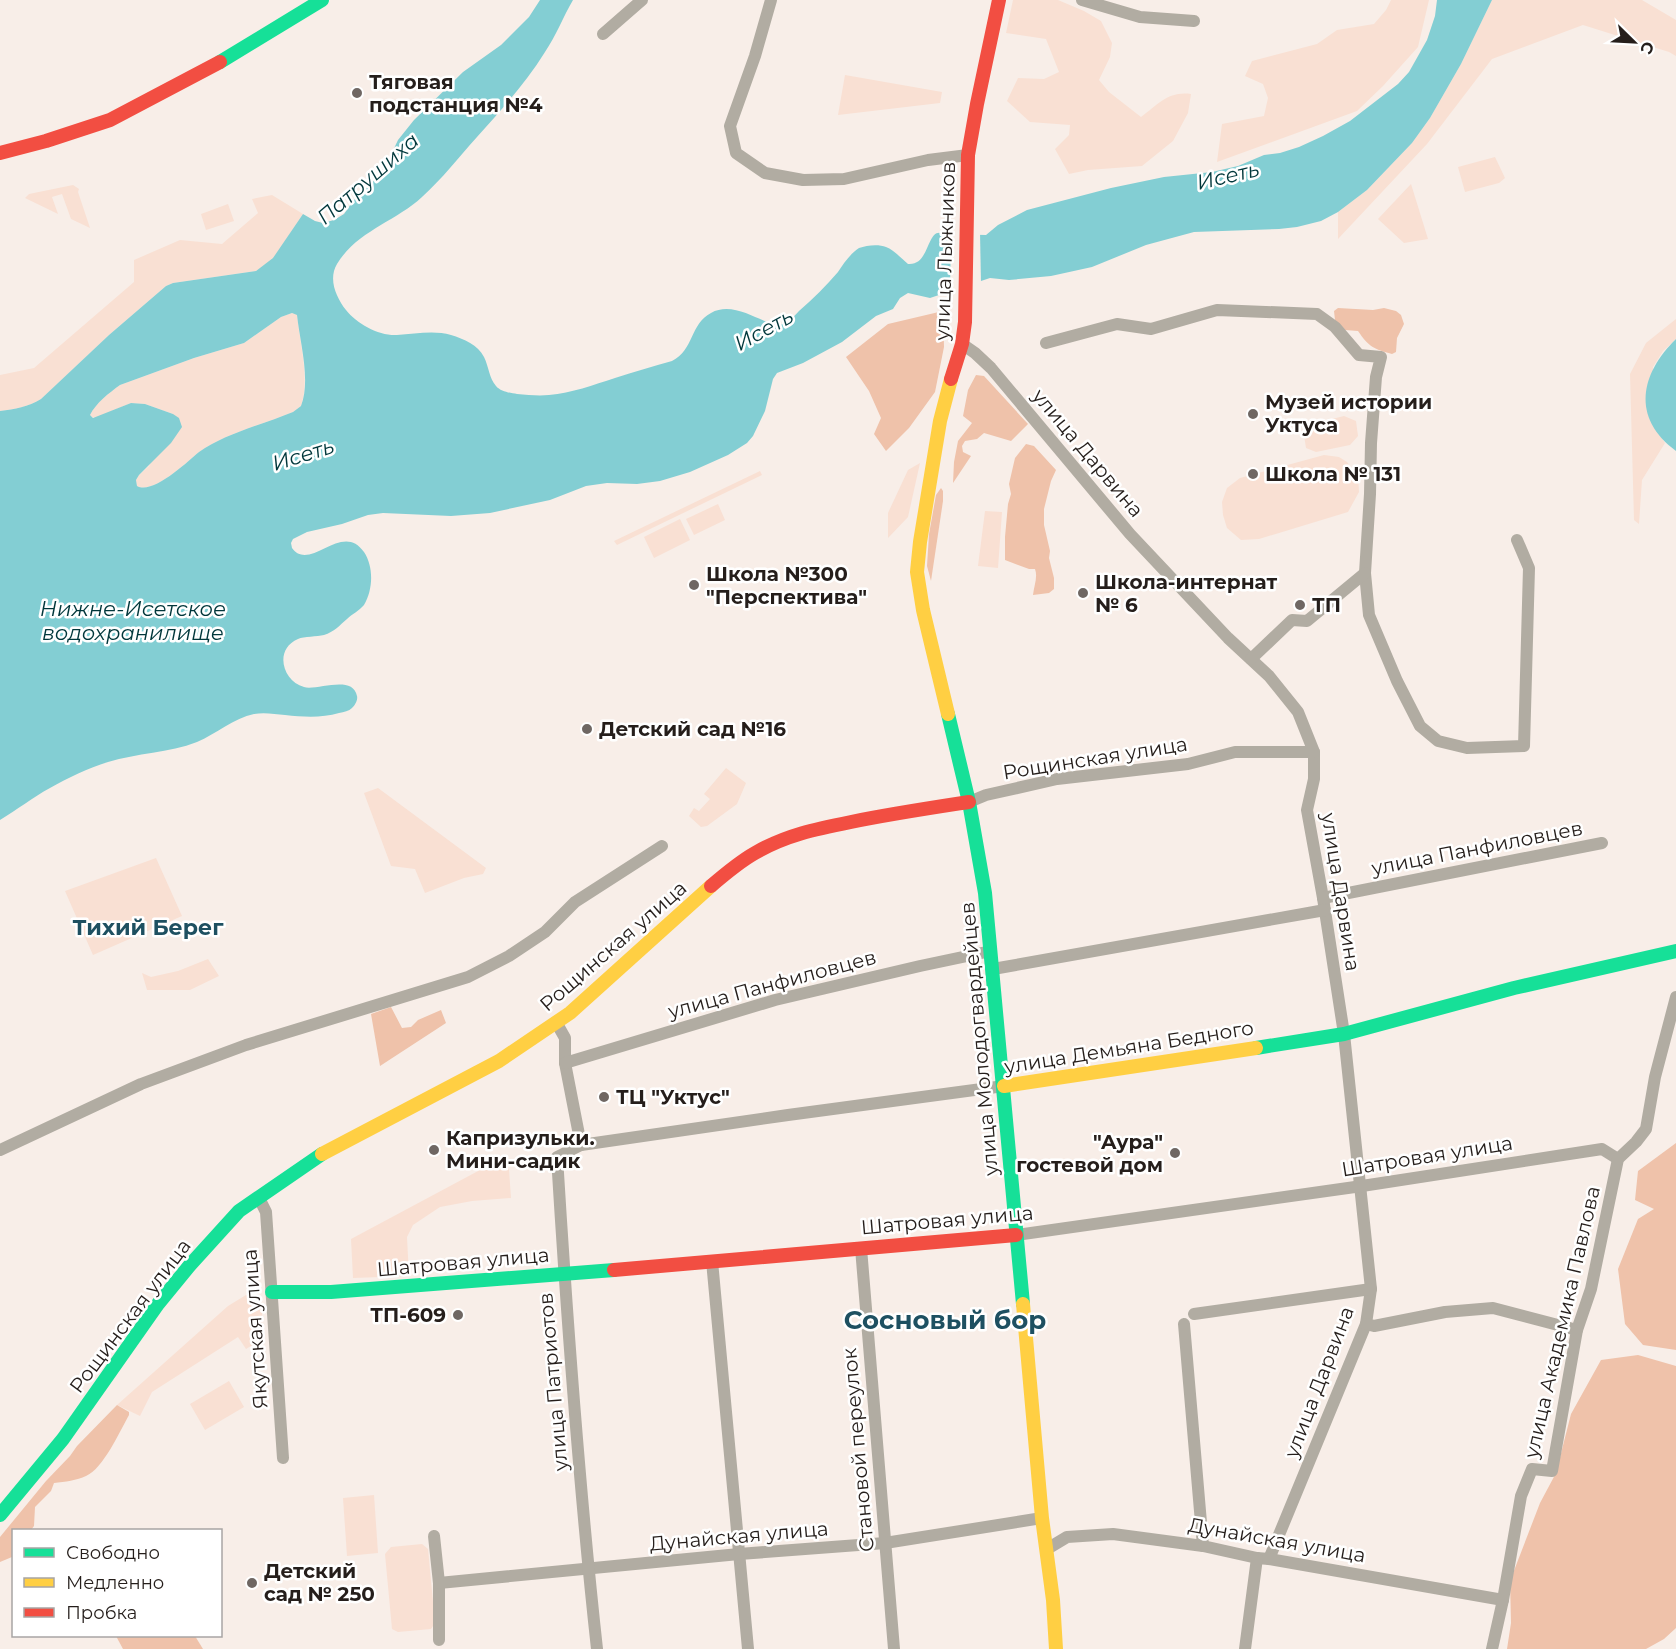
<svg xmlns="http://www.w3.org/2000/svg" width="1676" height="1649" viewBox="0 0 1676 1649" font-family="Montserrat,sans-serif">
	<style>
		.green { fill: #f9e0d3 }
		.forest { fill: #efc2aa }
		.water { fill: #83ced3; fill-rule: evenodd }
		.pier { fill: #f8eee8 }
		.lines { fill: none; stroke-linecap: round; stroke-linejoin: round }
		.street { stroke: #b1aca2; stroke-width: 12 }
		.fast { stroke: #16e098; stroke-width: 14 }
		.slow { stroke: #ffcf43; stroke-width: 14 }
		.jam { stroke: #f24e42; stroke-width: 14 }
		.poi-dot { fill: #6f6763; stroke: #fff; stroke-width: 2 }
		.labels { text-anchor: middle; stroke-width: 5; stroke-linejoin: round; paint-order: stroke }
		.poi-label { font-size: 20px; font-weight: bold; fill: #251e1b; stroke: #fff; text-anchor: start }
		.street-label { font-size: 20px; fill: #251e1b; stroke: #fff }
		.water-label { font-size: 21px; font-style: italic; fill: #00373b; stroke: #fff }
		.quarter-label { font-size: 22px; font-weight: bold; fill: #1e5061; stroke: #fff }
		.district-label { font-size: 26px; font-weight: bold; fill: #1e5061; stroke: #fff }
	</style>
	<rect width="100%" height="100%" fill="#f8eee8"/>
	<g class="green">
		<path d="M1013 0H1058L1084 11 1101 21 1112 43 1110 57 1099 80 1109 92 1141 117C1159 104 1168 91 1191 94L1188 113 1173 141 1142 166 1088 170 1069 174 1055 149 1069 135 1070 125 1030 122 1007 101 1018 78 1044 79 1059 72 1046 39 1006 33Z"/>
		<path d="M1391 0H1429L1418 47 1383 86 1357 111 1217 162 1222 124 1264 116 1268 98 1263 84 1245 76 1252 61 1317 44 1337 30 1374 24 1386 10Z"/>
		<path d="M1492 0H1642L1676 20V56L1669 52 1583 25 1492 59 1427 144 1338 239V212L1367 190 1412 143 1430 118 1461 64Z"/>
		<path d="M845 75 942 92 940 103 838 115Z"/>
		<path d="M1495 157 1505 178 1499 183 1465 192 1458 167Z"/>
		<path d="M1411 184 1428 239 1404 243 1378 219Z"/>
		<path d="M73 185 79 189 78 192 90 228 71 219 62 194 52 197 58 214 25 198 29 194Z"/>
		<path d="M272 195 303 214 273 259 256 271 173 283 166 286 109 335 41 399C28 407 15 409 0 411V375L34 368 134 282V260L180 240 222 244 258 213 252 199Z"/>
		<path d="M228 204 234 221 206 230 201 214Z"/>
		<path d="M292 313 297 315C300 343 310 380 301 406L293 412C264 424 224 434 199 452 187 462 153 495 137 486L136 480 139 475 149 466 173 414 145 404 131 403 96 418 92 417 90 415C96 403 109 393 120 385L194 358 244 343 281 317Z"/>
		<path d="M1676 319V339L1663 351 1653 367 1651 422 1665 443 1642 480 1639 524 1634 520 1630 374 1646 343Z"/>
		<path d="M1344 416 1356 421 1358 436 1350 445 1316 452 1306 448 1304 435 1308 425Z"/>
		<path d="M1324 455 1339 457 1347 462 1358 476 1359 492 1348 512 1259 539 1241 540 1227 528 1223 515 1222 502 1227 488 1240 478Z"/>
		<path d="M920 463 908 517 888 538V513L908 470Z"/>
		<path d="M760 471 762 475 617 545 614 541Z"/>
		<path d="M718 504 725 520 694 535 686 519Z"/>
		<path d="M985 511 1002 512 998 568 978 566Z"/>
		<path d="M680 519 690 540 654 558 644 537Z"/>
		<path d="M726 768 746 783 737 804 707 826 701 827 689 816 694 808 699 811 710 799 704 794Z"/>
		<path d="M378 788 486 868 483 874 464 878 425 893 415 869 391 866 364 793Z"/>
		<path d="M156 858 182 916 93 955 65 891Z"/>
		<path d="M208 959 219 976 190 990H147L142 973 151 977 178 971Z"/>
		<path d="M508 1155 511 1198 472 1201 440 1207 413 1225 407 1237 409 1276 353 1278 351 1239Z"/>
		<path d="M246 1295 254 1297 262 1302V1339L246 1349 238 1337 152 1392 140 1416 117 1405 228 1306Z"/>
		<path d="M229 1381 244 1407 205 1430 190 1404Z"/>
		<path d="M374 1495 378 1553 347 1556 343 1498Z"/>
		<path d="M422 1544 428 1549 435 1623 431 1629 398 1632 392 1629 385 1554 391 1547Z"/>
	</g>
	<g class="forest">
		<path d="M1338 308 1373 310 1384 308 1396 311 1401 315 1404 324 1397 338 1396 352 1392 354C1374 349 1369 347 1358 331L1345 330 1335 320 1334 311Z"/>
		<path d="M943 311 944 347 935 392 909 428 886 451 874 434 881 418 869 391 846 357 888 324Z"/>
		<path d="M976 375 984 376 1028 424 1011 441 984 433 977 439 965 441 962 446 963 452 971 456 953 483 954 462 958 441 972 423 963 416 968 390Z"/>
		<path d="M1026 444 1034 446 1056 470 1051 481 1044 509V525L1050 551 1049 558 1054 578V589L1049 593 1033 595C1034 586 1038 577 1035 569H1029L1005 560V537L1008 504 1011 494 1009 484 1015 458Z"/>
		<path d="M941 488 943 491V501L931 581 927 566 929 534 936 495Z"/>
		<path d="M391 1007 402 1028 411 1027 418 1020 441 1010 446 1023 380 1066 371 1014Z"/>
		<path d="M1676 1143V1350L1643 1345 1625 1324 1618 1269 1638 1219 1654 1209 1635 1200 1638 1171Z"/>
		<path d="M1638 1355 1676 1366V1628L1664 1639 1646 1649H1507L1511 1623 1510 1581 1540 1503 1556 1473 1571 1414 1601 1360Z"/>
		<path d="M117 1405 129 1412V1415C120 1431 103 1469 86 1476 77 1480 65 1482 54 1483L51 1491 35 1507 34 1526 31 1530H14L13 1554 12 1557 0 1562V1537L46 1481 70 1456 77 1446Z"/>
		<path d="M116 1636H195L203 1649H123Z"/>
	</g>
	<g class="water">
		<path d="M540 0H573C563 17 556 36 545 52 526 83 501 110 477 137 459 157 442 179 422 197 395 222 357 231 337 264 328 279 336 297 346 310 357 324 379 336 397 335 415 334 434 330 451 335 464 339 478 345 484 357 489 367 489 378 496 386 501 392 511 393 517 394 528 395 539 396 549 395 572 393 593 385 615 378 634 372 653 366 672 361 694 350 690 324 711 313 738 298 769 332 785 323 791 320 795 315 799 311 813 299 826 286 838 272 844 263 850 254 859 248 867 245 879 244 886 247 894 250 902 259 908 264 931 266 926 225 944 234L986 235 998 225 1027 210 1111 188 1164 177 1212 172 1238 166 1264 155 1280 153 1299 147 1323 136 1350 121 1398 84 1409 72 1427 40 1435 16 1437 0H1492L1461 64 1430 118 1412 143 1367 190 1338 212 1321 221 1297 227 1279 229 1194 232 1146 245 1092 267 1051 276 1009 280 990 278 930 298 908 293 900 298 893 309 876 316 842 342 803 363 777 373 773 379 765 411 753 436 747 443 728 455 690 472 660 481 637 484 607 483 586 486 550 500 490 513 451 516 383 513 368 515 342 524 307 532 293 539 291 543 292 548C310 573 342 520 364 552 374 567 373 590 364 605 359 611 352 614 347 619 340 625 334 632 324 635 317 637 304 636 298 639 274 649 282 681 304 687 316 691 353 674 357 696 358 700 355 705 352 708 349 711 344 712 339 713 322 718 304 717 285 715 275 714 264 712 254 714 234 718 216 734 197 742 169 753 137 753 108 762 88 768 68 778 50 788 33 797 17 810 0 820V411C15 409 28 407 41 399L109 335 166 286 173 283 256 271 273 258 303 214 315 221 323 223 334 220 344 214 353 201 372 183 381 172 388 161 398 140 414 120 463 72 501 45 529 17ZM292 313 297 315C300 343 311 380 301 406L293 412C264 424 224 434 199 452 187 462 153 495 137 486L136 480 139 475 171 443 182 427 179 418 173 414 145 404 131 403 93 418 90 415C96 403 109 393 120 385L194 358 244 343 281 317Z"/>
		<path d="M1676 339V451C1631 418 1640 374 1676 339Z"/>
	</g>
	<path class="pier" d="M951 231 980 232 981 284 950 294Z"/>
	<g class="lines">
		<g class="street">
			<path d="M771 0 755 56 730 126 736 153 765 173 803 180 844 179 928 160 968 155"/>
			<path d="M1082 0 1140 17 1194 21"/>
			<path d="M603 34 642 0"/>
			<path d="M1046 343 1117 324 1151 329 1217 310 1317 314 1335 327 1359 355 1381 357 1376 377 1371 443 1370 494 1365 573 1369 615 1397 681 1420 726 1438 741 1467 748 1524 746 1529 568 1517 540"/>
			<path d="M962 344 975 353 991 368 1130 534 1228 638 1269 676 1298 712 1314 752V779L1307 810 1323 898 1344 1034 1371 1289 1366 1324 1269 1559"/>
			<path d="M1251 659 1292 620 1307 621 1365 573"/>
			<path d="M969 802 986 795 1057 779 1188 764 1235 752H1314"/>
			<path d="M1323 898 1602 843"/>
			<path d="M993 969 1325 910"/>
			<path d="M556 1022 565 1038V1063L581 1145"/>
			<path d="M565 1063 775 1000 920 966 991 951"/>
			<path d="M0 1150 141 1084 246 1045 468 977 509 956 545 932 575 902 662 846"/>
			<path d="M259 1198 266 1212 283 1458"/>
			<path d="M1016 1235 1362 1186 1602 1149 1618 1159"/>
			<path d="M861 1248 894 1649"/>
			<path d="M712 1261 748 1649"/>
			<path d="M1194 1314 1371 1289"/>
			<path d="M1184 1324 1203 1546"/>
			<path d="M1366 1324 1374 1326 1445 1312 1493 1308 1577 1330"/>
			<path d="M434 1536 439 1583V1640"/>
			<path d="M1047 1549 1067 1537 1113 1534 1203 1546 1257 1558 1269 1559 1503 1600"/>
			<path d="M439 1583 739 1554 885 1543 1042 1518"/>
			<path d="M597 1649C579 1485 567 1321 557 1157L581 1145 788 1115 1004 1086"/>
			<path d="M1245 1649 1257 1558"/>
			<path d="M1492 1649 1503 1600 1521 1496 1532 1469 1552 1471 1577 1330 1591 1289 1618 1159 1636 1142 1646 1129 1655 1077 1676 997"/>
		</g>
		<g class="fast">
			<path d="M220 62 322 0"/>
			<path d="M948 714 969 802 985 893 1023 1304"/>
			<path d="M1256 1048 1344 1034 1514 988 1676 951"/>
			<path d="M272 1292H331L614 1270"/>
			<path d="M0 1515 63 1439 158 1304 190 1265 239 1211 322 1154"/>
		</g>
		<g class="slow">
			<path d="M948 714 923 610 917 572 920 542 940 421 951 379"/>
			<path d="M1004 1086 1256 1048"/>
			<path d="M322 1154 499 1061 570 1013 711 886"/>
			<path d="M1023 1304 1042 1518 1053 1600 1056 1649"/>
		</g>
		<g class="jam">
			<path d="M0 153 46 141 110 120 220 62"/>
			<path d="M951 379 962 344 965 322 968 155 977 104 999 0"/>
			<path d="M711 886C725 874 739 862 755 853 786 835 816 829 851 822 890 814 930 808 969 802"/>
			<path d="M614 1270 1016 1235"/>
		</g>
	</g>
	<g class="poi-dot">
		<circle cx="357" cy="93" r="6"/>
		<circle cx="1253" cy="414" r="6"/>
		<circle cx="1253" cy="474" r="6"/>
		<circle cx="694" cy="585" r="6"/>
		<circle cx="1083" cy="593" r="6"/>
		<circle cx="1300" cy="605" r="6"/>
		<circle cx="587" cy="729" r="6"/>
		<circle cx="604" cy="1097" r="6"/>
		<circle cx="434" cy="1150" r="6"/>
		<circle cx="1175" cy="1153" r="6"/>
		<circle cx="458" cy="1315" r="6"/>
		<circle cx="252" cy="1583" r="6"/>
	</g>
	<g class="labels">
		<g class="poi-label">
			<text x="369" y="89">Тяговая<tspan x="369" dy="23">подстанция №4</tspan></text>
			<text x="1265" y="409">Музей истории<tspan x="1265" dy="23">Уктуса</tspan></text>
			<text x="1265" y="481">Школа № 131</text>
			<text x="706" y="581">Школа №300<tspan x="706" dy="23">"Перспектива"</tspan></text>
			<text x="1095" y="589">Школа-интернат<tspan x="1095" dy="23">№ 6</tspan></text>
			<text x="1312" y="612">ТП</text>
			<text x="599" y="736">Детский сад №16</text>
			<text x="616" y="1104">ТЦ "Уктус"</text>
			<text x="446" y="1145">Капризульки.<tspan x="446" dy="23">Мини-садик</tspan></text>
			<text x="1163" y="1149" text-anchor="end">"Аура"<tspan x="1163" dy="23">гостевой дом</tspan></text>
			<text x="446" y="1322" text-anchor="end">ТП-609</text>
			<text x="264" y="1578">Детский<tspan x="264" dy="23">сад № 250</tspan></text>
		</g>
		<g class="street-label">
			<text transform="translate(945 251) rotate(-88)" y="7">улица Лыжников</text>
			<text transform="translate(1088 453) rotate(50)" y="7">улица Дарвина</text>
			<text transform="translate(1095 758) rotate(-9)" y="7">Рощинская улица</text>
			<text transform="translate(1477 848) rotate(-11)" y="7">улица Панфиловцев</text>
			<text transform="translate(1341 892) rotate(81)" y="7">улица Дарвина</text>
			<text transform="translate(613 946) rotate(-41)" y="7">Рощинская улица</text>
			<text transform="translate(772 984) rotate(-15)" y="7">улица Панфиловцев</text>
			<text transform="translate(979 1039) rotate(-95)" y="7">улица Молодогвардейцев</text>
			<text transform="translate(1129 1047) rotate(-9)" y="7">улица Демьяна Бедного</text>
			<text transform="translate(1427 1156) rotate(-9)" y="7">Шатровая улица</text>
			<text transform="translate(947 1220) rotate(-5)" y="7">Шатровая улица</text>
			<text transform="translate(463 1262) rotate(-5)" y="7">Шатровая улица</text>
			<text transform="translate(130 1316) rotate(-53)" y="7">Рощинская улица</text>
			<text transform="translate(1562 1322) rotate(-77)" y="7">улица Академика Павлова</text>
			<text transform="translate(255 1329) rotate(-94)" y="7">Якутская улица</text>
			<text transform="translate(553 1382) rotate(-95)" y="7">улица Патриотов</text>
			<text transform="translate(1319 1382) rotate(-69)" y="7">улица Дарвина</text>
			<text transform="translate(858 1450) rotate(-95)" y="7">Становой переулок</text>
			<text transform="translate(739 1536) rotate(-5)" y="7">Дунайская улица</text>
			<text transform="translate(1277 1540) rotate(10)" y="7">Дунайская улица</text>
		</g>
		<g class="water-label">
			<text transform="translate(1228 176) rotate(-13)" y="7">Исеть</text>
			<text transform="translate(368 179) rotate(-41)" y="7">Патрушиха</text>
			<text transform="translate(764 330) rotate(-29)" y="7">Исеть</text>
			<text transform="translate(303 455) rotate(-17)" y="7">Исеть</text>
			<text x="133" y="616">Нижне-Исетское<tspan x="133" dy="24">водохранилище</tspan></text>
		</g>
		<g class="quarter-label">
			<text x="148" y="935">Тихий Берег</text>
		</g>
		<g class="district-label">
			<text x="945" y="1329">Сосновый бор</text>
		</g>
	</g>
	<rect x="12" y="1529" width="210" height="108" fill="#ffffff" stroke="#a8a5a4" stroke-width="1.5"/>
	<rect x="24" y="1548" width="30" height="9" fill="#16e098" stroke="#a8a5a4" stroke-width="1.5"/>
	<text x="66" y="1559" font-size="18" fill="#251e1b">Свободно</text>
	<rect x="24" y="1578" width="30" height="9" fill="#ffcf43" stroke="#a8a5a4" stroke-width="1.5"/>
	<text x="66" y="1589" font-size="18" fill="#251e1b">Медленно</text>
	<rect x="24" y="1608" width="30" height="9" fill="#f24e42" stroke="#a8a5a4" stroke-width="1.5"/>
	<text x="66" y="1619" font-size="18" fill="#251e1b">Пробка</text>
	<g transform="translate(1634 42) rotate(114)" stroke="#ffffff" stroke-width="4.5" paint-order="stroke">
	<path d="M0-4.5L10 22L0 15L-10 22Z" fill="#251e1b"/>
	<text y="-9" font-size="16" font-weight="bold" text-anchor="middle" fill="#251e1b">С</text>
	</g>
</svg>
